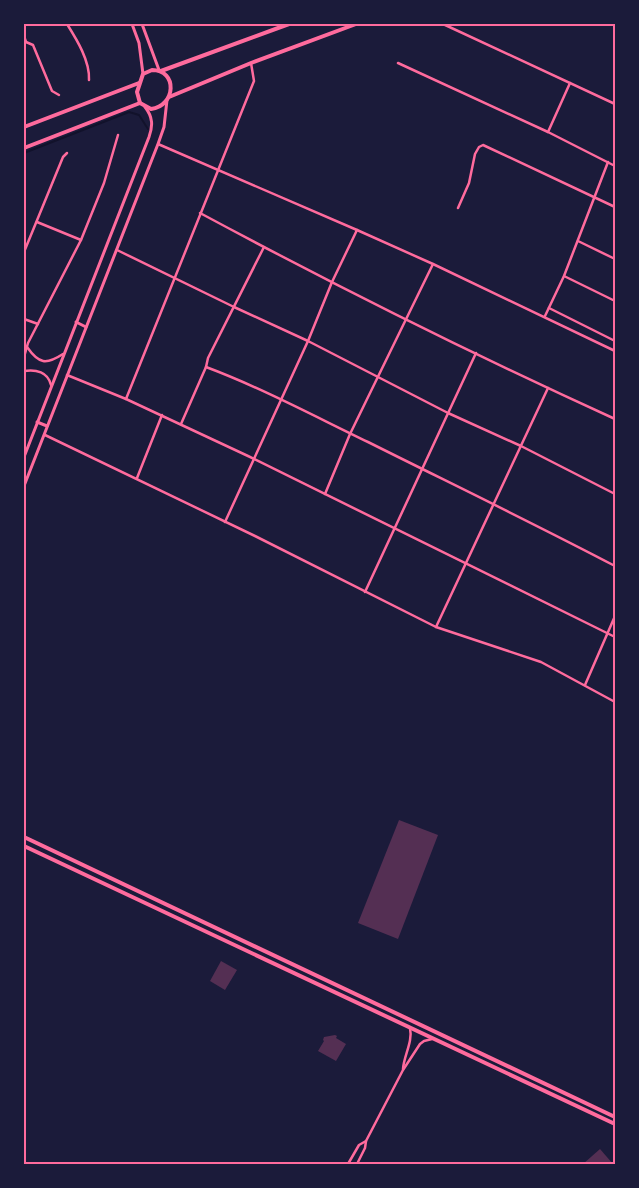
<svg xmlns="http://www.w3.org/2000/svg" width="639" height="1188" viewBox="0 0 639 1188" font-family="Raleway,sans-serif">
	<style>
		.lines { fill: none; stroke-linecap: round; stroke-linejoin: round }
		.stream { stroke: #12122b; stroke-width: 2 }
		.building { fill: #542f53 }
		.minor { stroke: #ff6b9d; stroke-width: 2.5 }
		.tertiary { stroke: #ff6b9d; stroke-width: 3 }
		.secondary { stroke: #ff6b9d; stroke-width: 3 }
		.primary { stroke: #ff6b9d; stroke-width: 4 }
		.trunk { stroke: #ff6b9d; stroke-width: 4 }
		.neatline { fill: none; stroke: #ff6b9d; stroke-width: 2 }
	</style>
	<rect width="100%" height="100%" fill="#1b1b3a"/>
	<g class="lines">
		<path class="stream" d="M24 153 129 112 139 115 148 129"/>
	</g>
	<g class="building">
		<path d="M399 820 438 835 398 939 358 923Z"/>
		<path d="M221 961 237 970 225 990 210 981Z"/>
		<path d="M335 1035 337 1036 336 1038 346 1044 336 1061 318 1051 324 1041 323 1040 324 1037Z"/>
		<path d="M600 1149 613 1164H583Z"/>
	</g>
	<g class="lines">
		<g class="minor">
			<path d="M67 24C77 40 90 61 89 80"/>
			<path d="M443 24 615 104"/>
			<path d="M24 36 26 42"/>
			<path d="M24 43 26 42 33 45 52 91 59 95"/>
			<path d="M398 63 548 132 615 166"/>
			<path d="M548 132 570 83"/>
			<path d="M158 144 357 230"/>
			<path d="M458 208 469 183 475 154 479 147 483 145 615 207"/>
			<path d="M200 213C336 286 474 355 615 419"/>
			<path d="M37 222 81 240"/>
			<path d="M578 241 615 259"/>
			<path d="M117 250 234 307 308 341 448 413 521 446 615 494"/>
			<path d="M24 252 63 157 67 153"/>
			<path d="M564 276 615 301"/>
			<path d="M549 308 615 341"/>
			<path d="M545 316 564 276 608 162"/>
			<path d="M24 319 38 324"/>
			<path d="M27 347C39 364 46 365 63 354"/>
			<path d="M24 357 28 343 81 240 104 183 118 135"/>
			<path d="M206 367C262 388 314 416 368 442 450 483 533 523 615 566"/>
			<path d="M24 371C36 369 48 372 51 385"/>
			<path d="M67 375 126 399 248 456 615 637"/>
			<path d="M126 399 254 81 251 63"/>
			<path d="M181 424 206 367 208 358 264 247"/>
			<path d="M45 435 255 536 436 627 541 662 615 702"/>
			<path d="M137 478 162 415"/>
			<path d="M325 494 350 434 433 264"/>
			<path d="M225 522 308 341 332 282 357 230 433 264 615 351"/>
			<path d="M365 592 476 353"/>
			<path d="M436 627 548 388"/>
			<path d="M585 685 615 616"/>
			<path d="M403 1069C404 1055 413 1042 410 1028"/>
			<path d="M348 1164 359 1145 366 1141"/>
			<path d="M357 1164 365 1148 366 1141 403 1070 420 1044 424 1041 432 1039"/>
		</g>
		<g class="tertiary">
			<path d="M132 24 139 43 143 74"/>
			<path d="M142 24 159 70"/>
		</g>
		<g class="secondary">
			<path d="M76 322 86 327"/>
			<path d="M37 422 47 426"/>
			<path d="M24 457 149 137C153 126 153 117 145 107"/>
			<path d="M24 486 158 144 164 127 167 100"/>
		</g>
		<g class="primary">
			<path d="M152 70C178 70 176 106 151 109L140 103 137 92 143 74Z"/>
			<path d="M161 71 289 24"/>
			<path d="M169 97 251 63 356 24"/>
			<path d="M24 127 139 83"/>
			<path d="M24 148 140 103"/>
		</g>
		<g class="trunk">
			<path d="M24 837 615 1117"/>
			<path d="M24 846 615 1124"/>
		</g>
	</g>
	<rect width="639" height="1188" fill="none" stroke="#1b1b3a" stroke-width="50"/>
	<rect x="25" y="25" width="589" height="1138" class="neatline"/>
</svg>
